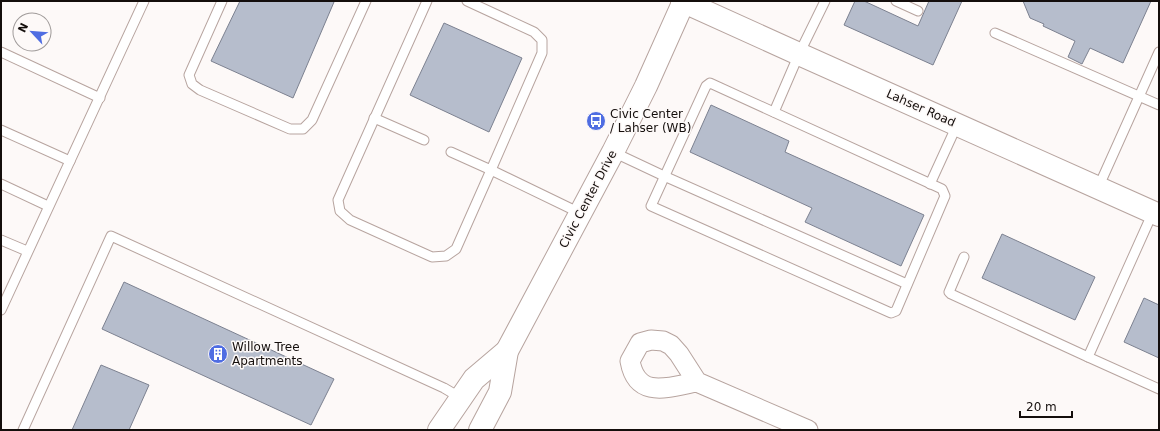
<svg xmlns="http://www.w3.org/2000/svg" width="1160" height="431" viewBox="0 0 1160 431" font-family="'DejaVu Sans',sans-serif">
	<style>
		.building { fill: #b6bdcc; stroke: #7c8190 }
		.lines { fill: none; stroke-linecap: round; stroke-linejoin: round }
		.lane-casing { stroke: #b7a49f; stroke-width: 11 }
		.street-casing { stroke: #b7a49f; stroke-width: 21 }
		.secondary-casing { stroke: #b7a49f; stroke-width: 24 }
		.lane { stroke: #fff; stroke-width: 9 }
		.street { stroke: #fff; stroke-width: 19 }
		.secondary { stroke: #fff; stroke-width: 22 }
		.labels { text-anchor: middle; stroke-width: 3; stroke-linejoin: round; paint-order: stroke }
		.street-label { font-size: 12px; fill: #140e0c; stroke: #fdf9f8 }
		.poi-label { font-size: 12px; fill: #140e0c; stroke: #fdf9f8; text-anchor: start }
	</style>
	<rect width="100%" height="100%" fill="#fdf9f8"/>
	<g class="building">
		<path d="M240 1H331L334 2 293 98 211 61Z"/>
		<path d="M855 1H864L918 26 929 1H962L933 65 844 25Z"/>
		<path d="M1023 1H1151L1123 63 1090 48 1082 64 1068 57 1075 41 1043 26 1044 24 1030 18Z"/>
		<path d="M444 23 522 58 489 132 410 95Z"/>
		<path d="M711 105 789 141 785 152 924 215 901 266 805 222 812 208 690 152Z"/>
		<path d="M1002 234 1095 277 1075 320 982 278Z"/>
		<path d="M124 282 334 379 311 425 102 329Z"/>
		<path d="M1144 298 1159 305V358L1124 342Z"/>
		<path d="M101 365 149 385 129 430H72Z"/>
	</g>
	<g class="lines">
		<defs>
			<g id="lane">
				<path d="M222 1 189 75 192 84 200 90 290 129H303L312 120 366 1"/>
				<path d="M427 1 338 200 340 211 350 220 432 257 446 256 456 249 491 170 580 213"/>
				<path d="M896 1 918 11"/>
				<path d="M995 33 1159 105"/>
				<path d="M1 52 100 98"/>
				<path d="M710 83 942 189 945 196 896 311 891 313 651 206 706 86Z"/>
				<path d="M774 112 799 54 825 1"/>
				<path d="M374 118 424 140"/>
				<path d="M1 130 70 161"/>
				<path d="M451 152 491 170 542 53V40L534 32 467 1"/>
				<path d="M613 152 664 176 907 284"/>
				<path d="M1 184 48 206"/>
				<path d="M930 184 957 125"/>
				<path d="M1098 188 1159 52"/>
				<path d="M1153 212 1088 357 1159 389"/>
				<path d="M1 240 27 251"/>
				<path d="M964 257 949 292 951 294 1088 357"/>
				<path d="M1 310 144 1"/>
				<path d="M23 430 111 236 444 388 461 398"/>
			</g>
			<path id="street" d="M697 382C669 387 637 400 630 361L640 343 651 340 663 341 671 345 679 354 697 382 808 430"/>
			<g id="secondary">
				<path d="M682 1 799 54 1159 215"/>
				<path d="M439 430 474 379 507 351"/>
				<path d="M480 430 500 392 507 351 613 152 646 86 684 1"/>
			</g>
		</defs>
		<use href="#lane" class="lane-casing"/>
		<use href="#street" class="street-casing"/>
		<use href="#secondary" class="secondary-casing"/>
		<use href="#lane" class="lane"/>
		<use href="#street" class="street"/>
		<use href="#secondary" class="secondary"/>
	</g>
	<defs>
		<symbol id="bus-disc" viewBox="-11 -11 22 22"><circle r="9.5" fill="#4f6de2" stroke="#fdf9f8"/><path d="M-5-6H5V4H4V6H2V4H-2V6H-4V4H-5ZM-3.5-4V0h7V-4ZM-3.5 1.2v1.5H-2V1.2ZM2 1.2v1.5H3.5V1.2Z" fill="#fff"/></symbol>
		<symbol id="building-disc" viewBox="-11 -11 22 22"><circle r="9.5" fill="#4f6de2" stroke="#fdf9f8"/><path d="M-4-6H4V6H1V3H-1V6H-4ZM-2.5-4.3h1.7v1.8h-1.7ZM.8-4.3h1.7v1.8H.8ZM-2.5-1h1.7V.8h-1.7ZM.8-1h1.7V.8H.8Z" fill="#fff"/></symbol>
	</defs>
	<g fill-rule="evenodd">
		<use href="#bus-disc" x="585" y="110" width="22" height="22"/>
		<use href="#building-disc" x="207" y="343" width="22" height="22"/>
	</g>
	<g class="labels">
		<g class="street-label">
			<text transform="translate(921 108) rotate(24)" y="4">Lahser Road</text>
			<text transform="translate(588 199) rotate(-62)" y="4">Civic Center Drive</text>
		</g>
		<g class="poi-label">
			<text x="610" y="118">Civic Center<tspan x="610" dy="14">/ Lahser (WB)</tspan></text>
			<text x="232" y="351">Willow Tree<tspan x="232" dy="14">Apartments</tspan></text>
		</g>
	</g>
	<rect width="1160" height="431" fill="none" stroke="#140e0c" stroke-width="4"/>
	<g transform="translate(32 32) rotate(296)"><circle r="19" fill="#fdf9f8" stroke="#a09b9a"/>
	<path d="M0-3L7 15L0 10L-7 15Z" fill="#4f6de2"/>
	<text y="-6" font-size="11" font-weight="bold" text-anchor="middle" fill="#140e0c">N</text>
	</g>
	<path d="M1020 411v6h52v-6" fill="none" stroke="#140e0c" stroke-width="2"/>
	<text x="1026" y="411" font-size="12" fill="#140e0c" stroke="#fdf9f8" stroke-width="3" paint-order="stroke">20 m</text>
</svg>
